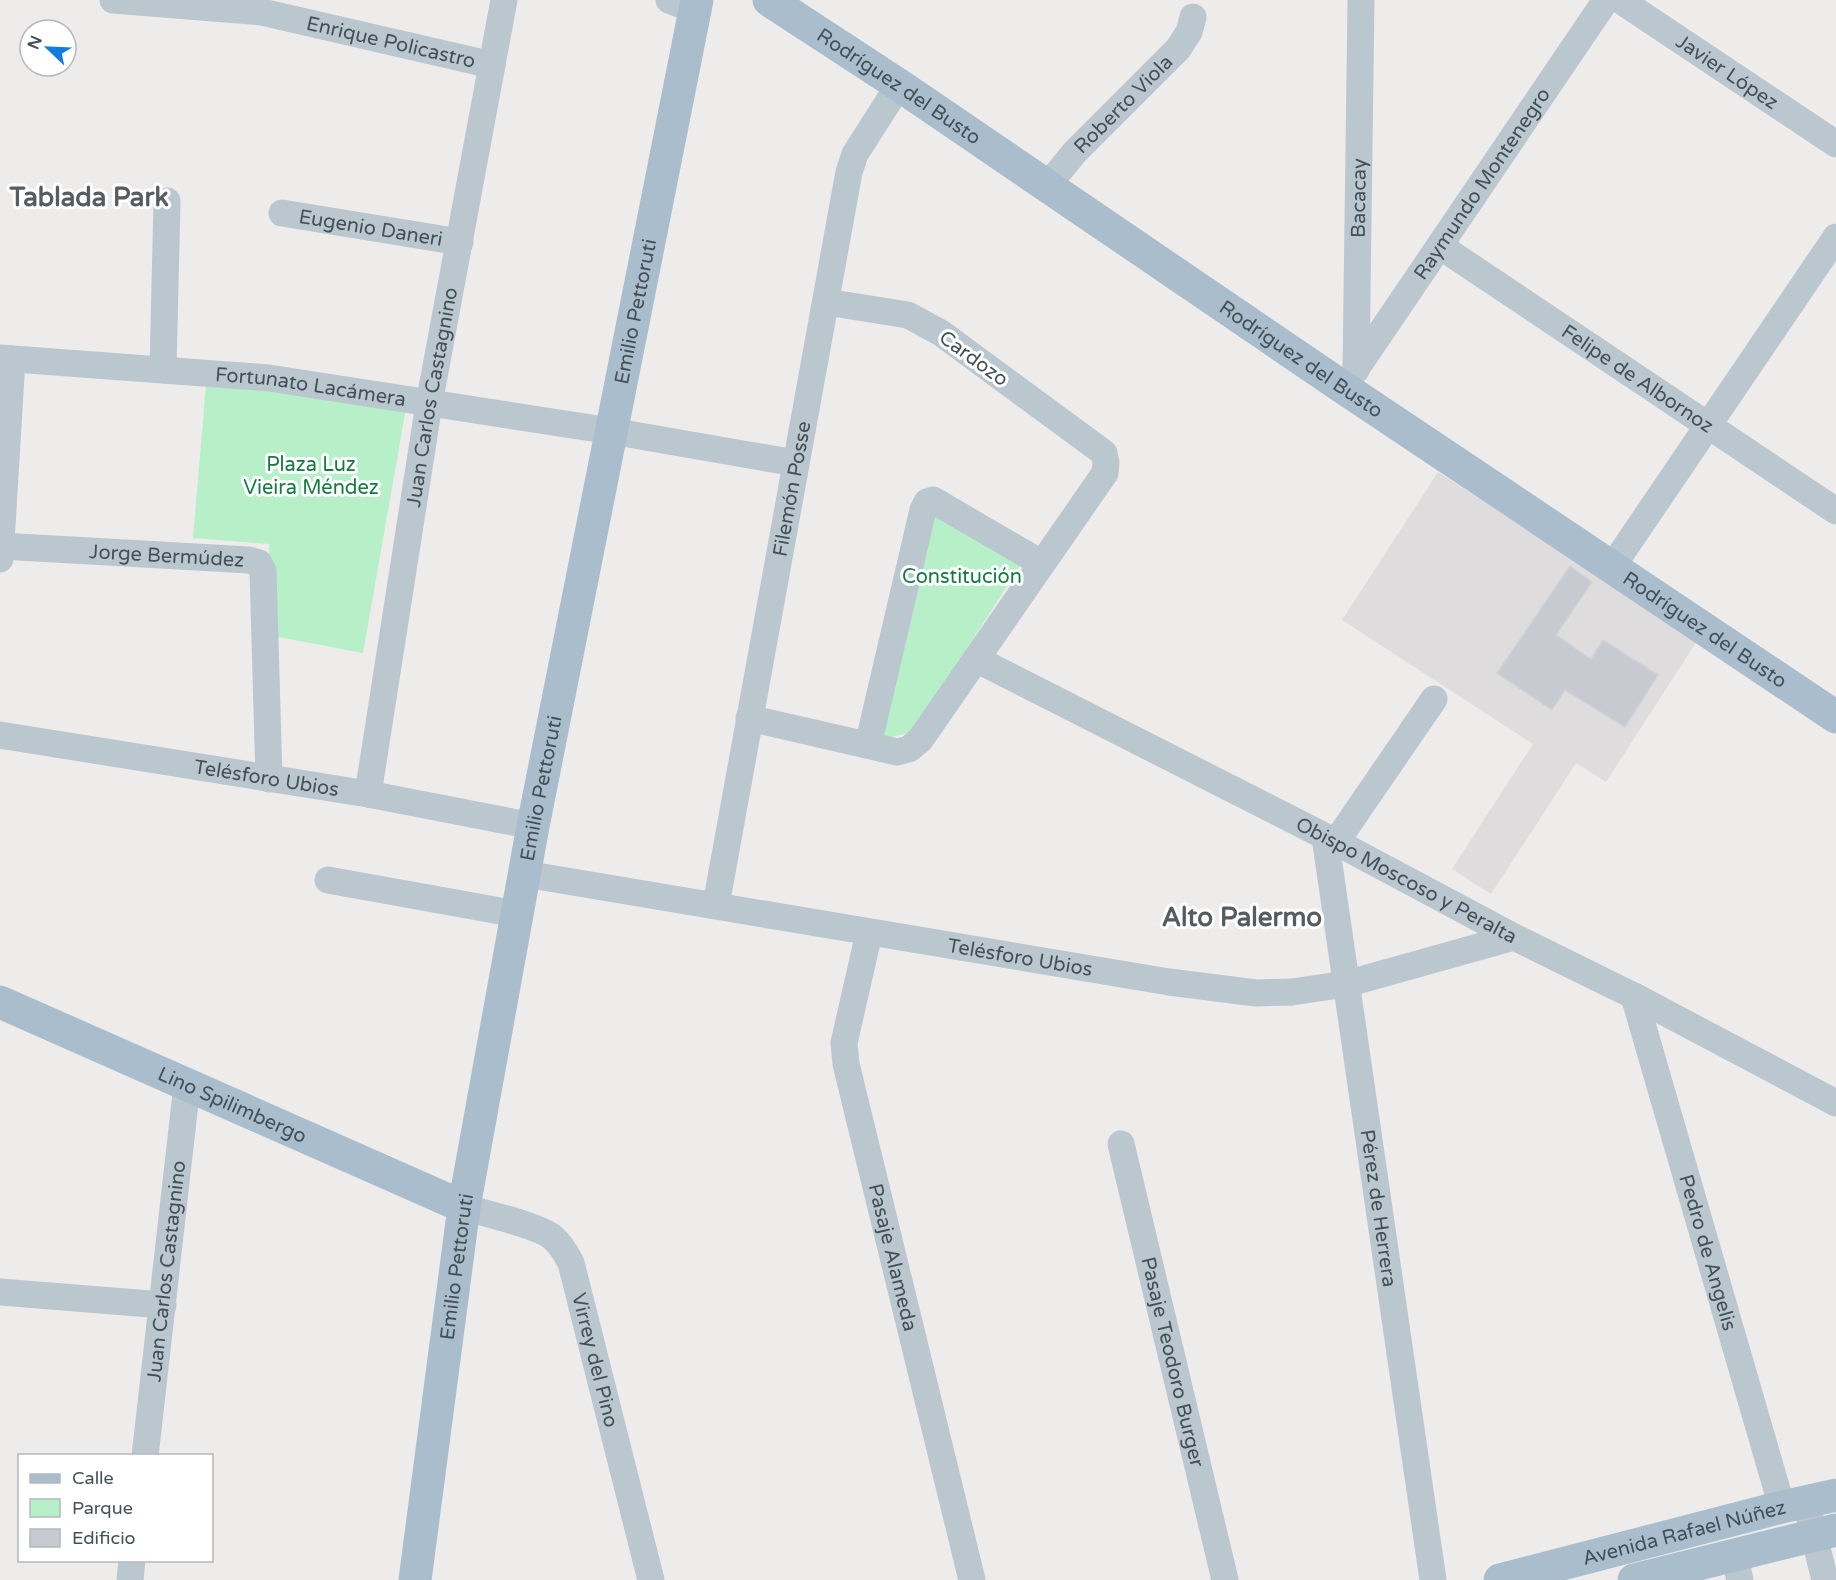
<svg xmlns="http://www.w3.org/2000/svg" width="1836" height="1580" viewBox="0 0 1836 1580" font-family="'Varela Round',sans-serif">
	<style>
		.education { fill: #dfdcdd }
		.green { fill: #b6efc8 }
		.building { fill: #c7cad1; stroke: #cfd2d7; stroke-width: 1.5 }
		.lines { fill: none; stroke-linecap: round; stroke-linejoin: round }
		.minor { stroke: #bbc7cf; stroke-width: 27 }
		.major { stroke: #a9bdcc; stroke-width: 33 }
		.labels { text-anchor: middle; stroke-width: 6; stroke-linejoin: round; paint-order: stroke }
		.street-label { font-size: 20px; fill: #435059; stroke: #fff }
		.park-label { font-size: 20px; fill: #137b3f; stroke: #fff }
		.district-label { font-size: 26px; font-weight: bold; fill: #585c60; stroke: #fff }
	</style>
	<rect width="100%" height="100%" fill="#eeebeb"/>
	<path class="education" d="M1438 472 1697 641 1606 782 1576 763 1491 894 1452 869 1533 744 1342 620Z"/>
	<g class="green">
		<path d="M250 384 406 408 363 653 273 636 269 544 193 538 206 385Z"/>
		<path d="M933 510 1025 558 913 732 874 741Z"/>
	</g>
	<path class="building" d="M1570 566 1592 582 1556 635 1591 659 1603 640 1658 675 1625 727 1565 690 1552 710 1497 673Z"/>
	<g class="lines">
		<g class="minor">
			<path id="s1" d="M113 0 262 12 492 65"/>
			<path d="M669 0 694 10"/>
			<path id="s2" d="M1620 0 1836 144"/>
			<path id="s3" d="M1047 186 1075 152 1178 49 1189 32 1193 17"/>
			<path id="s4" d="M282 213 460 242"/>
			<path id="s5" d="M1440 246 1836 511"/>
			<path id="s6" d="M0 358 269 378 611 431 795 463"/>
			<path id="s7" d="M1356 369 1606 0"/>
			<path d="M163 370 167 201"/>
			<path id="s8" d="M1356 370 1361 0"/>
			<path id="s9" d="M1 546 249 560 259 563 263 571 269 779"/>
			<path d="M0 559 12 359"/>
			<path d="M1612 567 1836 237"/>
			<path id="s10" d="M976 659 1336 842 1514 937 1634 996 1836 1103"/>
			<path d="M749 718 897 752 909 749 920 740 1105 473 1106 463 1104 453 941 333 908 315 826 302"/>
			<path id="s11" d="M0 735 368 794 533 826"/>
			<path d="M868 745 923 510 927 502 933 500 1041 563"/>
			<path id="s12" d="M368 794 429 404 504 0"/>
			<path id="s13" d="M1325 837 1433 1580"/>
			<path d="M1336 842 1434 699"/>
			<path id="s14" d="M525 874 1169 982 1256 993 1292 992 1346 984 1514 937"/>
			<path d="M328 880 517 914"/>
			<path id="s15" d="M716 905 849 172 855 154 899 85"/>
			<path id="s16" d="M869 933 844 1043 846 1064 972 1580"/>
			<path id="s17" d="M1634 996 1782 1507"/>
			<path id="s18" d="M1121 1144 1225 1580"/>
			<path id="s19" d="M464 1207C486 1214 533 1224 551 1236 560 1243 566 1253 571 1263L651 1580"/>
			<path d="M0 1292 163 1305"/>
			<path id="s20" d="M145 1456 187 1085"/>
			<path d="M1809 1515 1825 1580"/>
			<path d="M1734 1554 1740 1580"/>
			<path d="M130 1580 132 1560"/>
		</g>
		<g class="major">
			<path id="s21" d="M769 0 899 85 1338 384 1836 717"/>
			<path id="s22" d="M0 1002 464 1207"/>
			<path id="s23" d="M415 1580 464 1207 533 826 697 0"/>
			<path id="s24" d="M1500 1580 1782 1507 1836 1495"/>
			<path d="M1634 1580 1836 1530"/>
		</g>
	</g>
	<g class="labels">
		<g class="street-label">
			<text dy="7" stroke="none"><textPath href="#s1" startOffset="282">Enrique Policastro</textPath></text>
			<text dy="7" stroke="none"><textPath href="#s2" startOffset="129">Javier López</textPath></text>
			<text dy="7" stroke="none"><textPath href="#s21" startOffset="156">Rodríguez del Busto</textPath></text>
			<text dy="7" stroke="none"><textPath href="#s3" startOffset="112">Roberto Viola</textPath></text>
			<text dy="7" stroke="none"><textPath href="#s7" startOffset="224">Raymundo Montenegro</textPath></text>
			<text dy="7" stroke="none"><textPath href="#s8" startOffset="172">Bacacay</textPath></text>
			<text dy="7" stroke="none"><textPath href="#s4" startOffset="90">Eugenio Daneri</textPath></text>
			<text dy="7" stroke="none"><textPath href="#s23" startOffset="1288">Emilio Pettoruti</textPath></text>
			<text transform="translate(974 358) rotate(36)" y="7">Cardozo</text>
			<text dy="7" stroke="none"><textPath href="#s21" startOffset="642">Rodríguez del Busto</textPath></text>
			<text dy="7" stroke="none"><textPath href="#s5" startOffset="238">Felipe de Albornoz</textPath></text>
			<text dy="7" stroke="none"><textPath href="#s6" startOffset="312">Fortunato Lacámera</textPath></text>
			<text dy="7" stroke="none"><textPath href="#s12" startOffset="402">Juan Carlos Castagnino</textPath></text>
			<text dy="7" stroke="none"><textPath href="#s15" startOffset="423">Filemón Posse</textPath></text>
			<text dy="7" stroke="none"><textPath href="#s9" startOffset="166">Jorge Bermúdez</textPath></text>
			<text dy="7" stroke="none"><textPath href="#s21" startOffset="1128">Rodríguez del Busto</textPath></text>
			<text dy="7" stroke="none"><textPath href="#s11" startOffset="270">Telésforo Ubios</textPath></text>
			<text dy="7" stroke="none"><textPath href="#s23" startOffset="802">Emilio Pettoruti</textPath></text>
			<text dy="7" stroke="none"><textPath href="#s10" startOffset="484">Obispo Moscoso y Peralta</textPath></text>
			<text dy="7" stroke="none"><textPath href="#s14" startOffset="502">Telésforo Ubios</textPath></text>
			<text dy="7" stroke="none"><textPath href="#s22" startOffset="254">Lino Spilimbergo</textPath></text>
			<text dy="7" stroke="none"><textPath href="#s13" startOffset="375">Pérez de Herrera</textPath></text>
			<text dy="7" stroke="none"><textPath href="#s17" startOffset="267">Pedro de Angelis</textPath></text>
			<text dy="7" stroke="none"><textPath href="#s16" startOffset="333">Pasaje Alameda</textPath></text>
			<text dy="7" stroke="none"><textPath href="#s23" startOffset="316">Emilio Pettoruti</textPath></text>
			<text dy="7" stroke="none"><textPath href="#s20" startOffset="186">Juan Carlos Castagnino</textPath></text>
			<text dy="7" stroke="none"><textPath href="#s19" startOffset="226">Virrey del Pino</textPath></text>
			<text dy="7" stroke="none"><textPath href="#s18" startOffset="224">Pasaje Teodoro Burger</textPath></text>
			<text dy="7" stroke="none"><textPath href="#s24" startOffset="190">Avenida Rafael Núñez</textPath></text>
		</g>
		<g class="park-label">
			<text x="311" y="471">Plaza Luz<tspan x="311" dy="23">Vieira Méndez</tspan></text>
			<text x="962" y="583">Constitución</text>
		</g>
		<g class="district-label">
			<text x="89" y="206">Tablada Park</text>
			<text x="1242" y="926">Alto Palermo</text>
		</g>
	</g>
	<rect x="18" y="1454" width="195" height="108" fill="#ffffff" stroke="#b4b9bd" stroke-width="1.5"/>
	<rect x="30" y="1474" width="30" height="9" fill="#a9bdcc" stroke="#b4b9bd" stroke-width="1.5"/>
	<text x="72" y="1484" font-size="18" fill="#435059">Calle</text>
	<rect x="30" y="1499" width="30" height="18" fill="#b6efc8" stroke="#b4b9bd" stroke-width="1.5"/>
	<text x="72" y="1514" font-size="18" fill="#435059">Parque</text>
	<rect x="30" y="1529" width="30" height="18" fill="#c7cad1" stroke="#b4b9bd" stroke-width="1.5"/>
	<text x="72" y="1544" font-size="18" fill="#435059">Edificio</text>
	<g transform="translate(48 48) rotate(293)"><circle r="28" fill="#ffffff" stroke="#b4b9bd" stroke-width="1.5"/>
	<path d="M0-4.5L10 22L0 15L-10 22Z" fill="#127ce1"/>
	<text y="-9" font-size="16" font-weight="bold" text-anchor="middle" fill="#435059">N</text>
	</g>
</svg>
